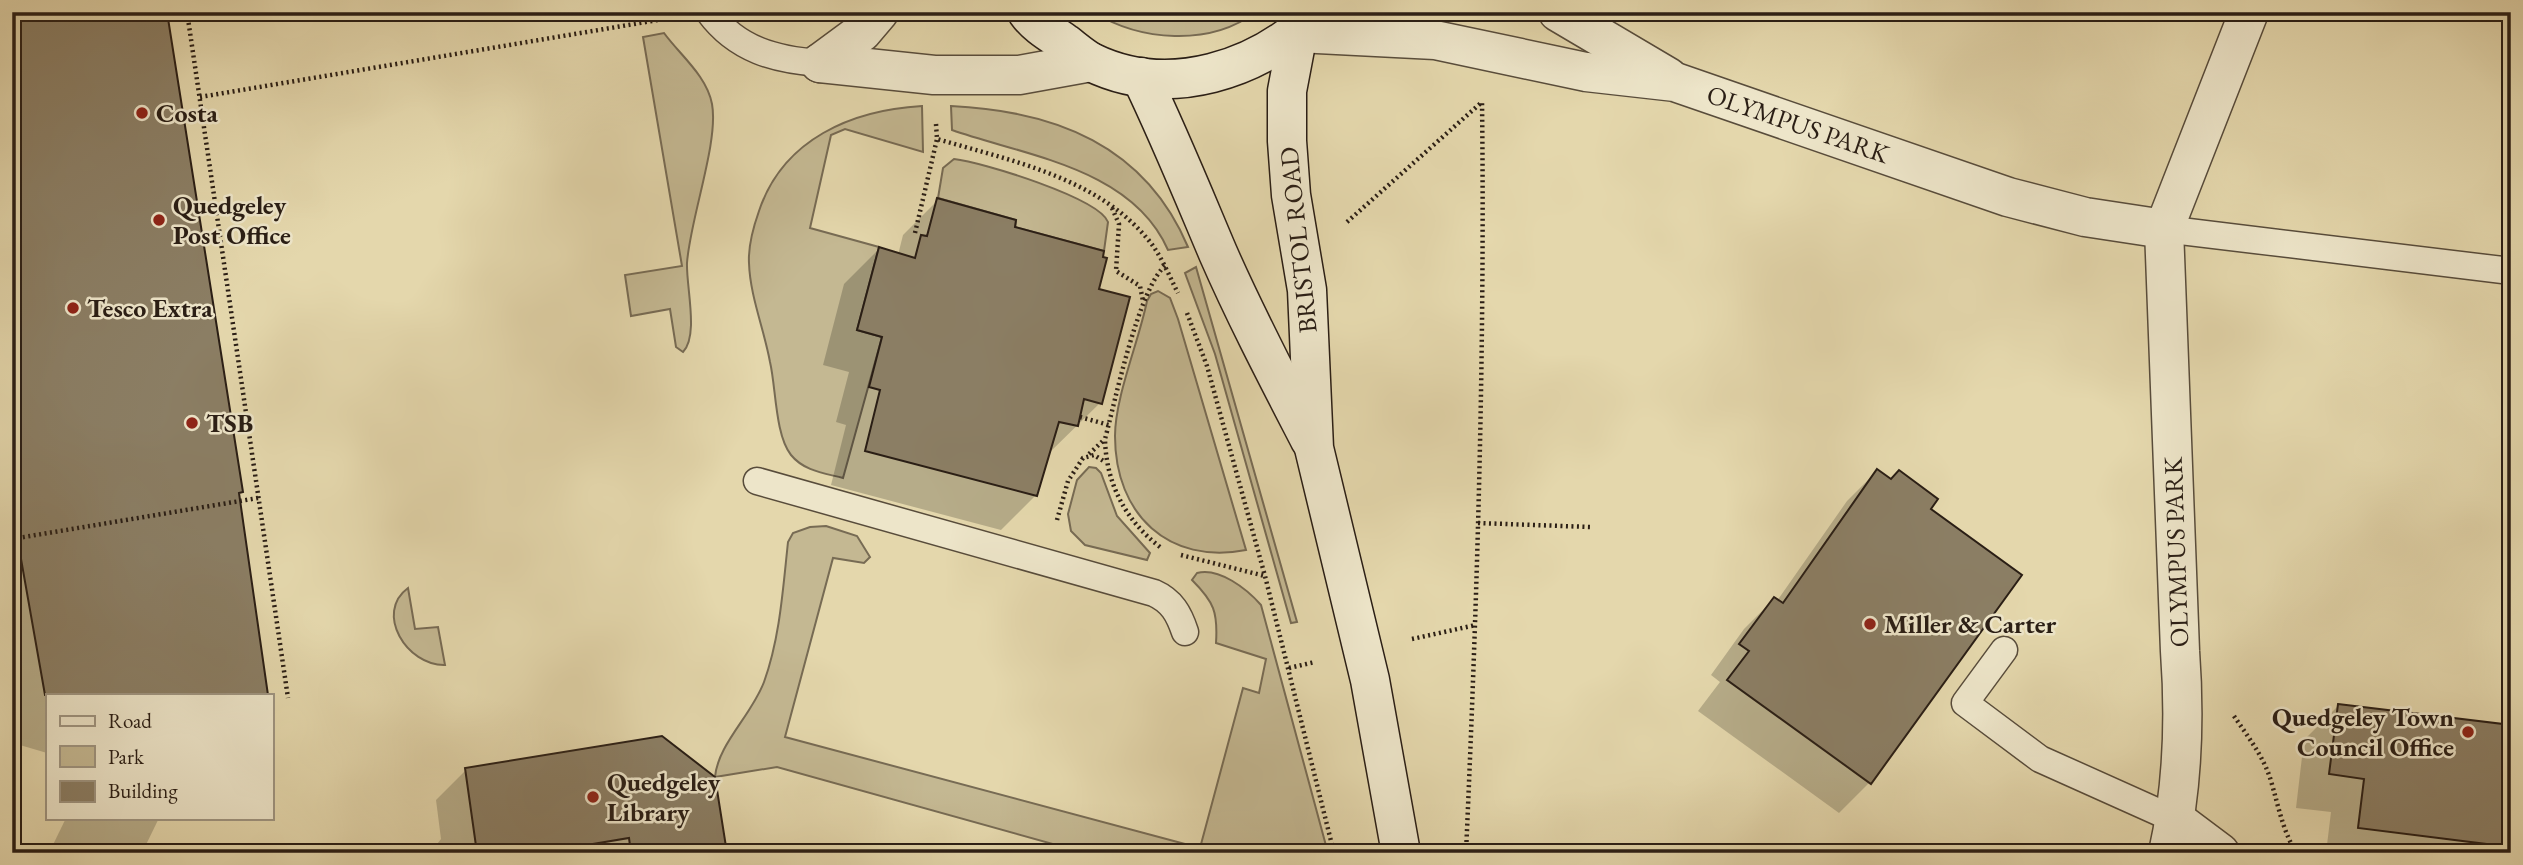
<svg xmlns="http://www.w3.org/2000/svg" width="2523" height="865" viewBox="0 0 2523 865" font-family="'EB Garamond',serif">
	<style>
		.green { fill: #c4b892; stroke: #776b54; stroke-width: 2 }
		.shadow { fill: #0003 }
		.building { fill: #8b7e64; stroke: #2a1e15; stroke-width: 2 }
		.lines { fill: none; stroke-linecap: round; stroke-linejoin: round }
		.service-casing { stroke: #584c3b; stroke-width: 29 }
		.minor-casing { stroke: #584c3b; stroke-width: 41 }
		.secondary-casing { stroke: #2a1e15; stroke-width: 41 }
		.path { stroke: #2a1e15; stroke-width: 4.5; stroke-dasharray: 2 3.5; stroke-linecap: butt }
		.service { stroke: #ede5c9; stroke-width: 26 }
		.minor { stroke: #ede5c9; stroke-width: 38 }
		.secondary { stroke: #ede5c9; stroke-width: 38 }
		.poi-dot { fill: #8f2418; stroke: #ede5c9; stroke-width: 2.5 }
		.labels { text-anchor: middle; stroke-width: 5; stroke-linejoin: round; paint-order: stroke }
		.poi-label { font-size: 26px; font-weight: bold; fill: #2a1e15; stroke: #ede5c9; text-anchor: start }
		.street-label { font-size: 26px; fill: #2a1e15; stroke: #ede5c9 }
	</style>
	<rect width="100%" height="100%" fill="#e4d7ac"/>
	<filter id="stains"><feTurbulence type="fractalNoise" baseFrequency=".00286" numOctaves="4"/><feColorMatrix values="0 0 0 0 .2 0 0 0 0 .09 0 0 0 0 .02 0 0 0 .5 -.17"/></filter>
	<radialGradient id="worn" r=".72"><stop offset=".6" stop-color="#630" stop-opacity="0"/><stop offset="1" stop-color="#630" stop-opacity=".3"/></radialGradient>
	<g class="green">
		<path d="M1093 12H1256C1209 47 1140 41 1093 12Z"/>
		<path d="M664 33C680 55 707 76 712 104 719 142 690 219 687 263 686 286 699 336 683 352L676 347 670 309 631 316 625 275 682 266 643 37Z"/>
		<path d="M922 106 923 152 845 129 831 135 810 228 879 247 857 330 882 337 843 478C824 473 804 471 791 455 775 435 776 387 770 362 764 329 750 296 749 263 748 245 753 228 759 211 783 139 852 110 922 106Z"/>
		<path d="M951 106C1055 111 1145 145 1188 247L1168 250C1132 168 1026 156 952 130Z"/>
		<path d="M954 159C982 162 1099 198 1108 222L1104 251 1015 227 1016 220 938 198 943 168Z"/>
		<path d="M1196 267 1297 622 1291 623 1215 354 1185 273Z"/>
		<path d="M1158 291 1170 298 1178 319 1246 550C1169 565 1115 515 1115 436 1115 397 1139 341 1147 301L1151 294Z"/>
		<path d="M1089 467 1096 468 1101 473 1117 516 1150 553 1147 560 1085 545 1071 531 1068 514 1077 480Z"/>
		<path d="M826 526 857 536 870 557 864 563 833 558 785 737 1200 848 1243 688 1259 693 1266 659 1216 643C1218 612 1214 602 1192 580L1197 573C1219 567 1247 589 1261 605L1328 853H1085L777 767 715 777C718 744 751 716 764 682 780 638 783 588 788 542L793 533 810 527Z"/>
		<path d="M408 588 415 629 438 627 445 665C407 666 374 613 408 588Z"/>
	</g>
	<g class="shadow">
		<path d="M12 12 241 491 237 495 266 695H47V753L13 743 12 737Z"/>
		<path d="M938 200 1013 228 1097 290 1100 403 1048 454 1036 495 1001 530 831 485 846 425 836 422 849 372 823 365 844 284 879 249 898 255 903 235Z"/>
		<path d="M1877 471 2019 575 1869 783 1839 813 1698 711 1720 682 1711 675 1744 629 1774 599 1777 601 1847 501Z"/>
		<path d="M2338 706 2511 727V853H2326L2331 812 2296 808 2304 740Z"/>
		<path d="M466 770 725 853H430L441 839 436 800Z"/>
		<path d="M66 818H159L142 853H49Z"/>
	</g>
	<g class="building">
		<path d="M12 12H167L243 492 239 493 268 695H45L12 508Z"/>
		<path d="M937 198 1016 220 1015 227 1104 251 1103 257 1107 258 1099 289 1130 297 1102 404 1084 399 1078 426 1059 422 1037 496 865 451 880 390 869 387 882 337 857 330 879 247 915 258 921 235 927 236Z"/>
		<path d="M1877 469 1891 479 1899 470 1938 499 1931 509 2022 575 1871 784 1727 680 1749 651 1739 644 1774 597 1783 603Z"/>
		<path d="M2338 704 2511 725V847L2358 828 2364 779 2329 774Z"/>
		<path d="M662 736 715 777 727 853H631L629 838 539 853H477L465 768Z"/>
	</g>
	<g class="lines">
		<defs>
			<g id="service">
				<path d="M709 12C737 50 776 60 820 63"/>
				<path d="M2164 229 2511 271"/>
				<path d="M757 481 1154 593C1172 601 1179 614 1185 632"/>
				<path d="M2004 650 1965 703 2040 759 2176 820"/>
			</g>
			<g id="minor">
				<path d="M1558 12 1668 77"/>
				<path d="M1298 33 1435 40 1586 72 1675 82 2008 197 2085 217 2164 229"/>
				<path d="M820 63 934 75H1019L1091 62"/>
				<path d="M820 63 862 32 879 12"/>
				<path d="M2176 820 2220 853"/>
				<path d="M2168 853C2183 786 2185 719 2180 651L2164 229 2249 12"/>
			</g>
			<g id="secondary">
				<path d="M1027 12C1036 25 1052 34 1065 43 1073 49 1082 57 1091 62 1169 100 1260 70 1318 12"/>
				<path d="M1298 33 1287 91V141L1291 195 1307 290 1314 448 1370 680 1401 853"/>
				<path d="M1141 77C1169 135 1193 194 1218 253 1246 317 1278 378 1310 440"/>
			</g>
		</defs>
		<use href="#service" class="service-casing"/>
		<use href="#minor" class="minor-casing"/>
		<use href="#secondary" class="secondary-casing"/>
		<g class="path">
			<path d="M187 12 288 698"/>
			<path d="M200 97 658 20 667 14"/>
			<path d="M936 124 937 139C1009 160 1094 177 1145 236 1160 252 1168 274 1178 293"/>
			<path d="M1112 208 1119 224 1116 271 1140 286 1143 301"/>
			<path d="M1347 222 1482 102"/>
			<path d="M915 233 937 139"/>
			<path d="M1187 313 1207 366 1265 576 1334 853"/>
			<path d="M1080 417 1109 425"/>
			<path d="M1089 454 1105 439"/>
			<path d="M1057 520 1068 481 1083 458 1094 455 1105 462"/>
			<path d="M1478 523 1590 527"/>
			<path d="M12 539 258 498"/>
			<path d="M1160 547C1125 520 1106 483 1105 439 1115 402 1139 285 1167 264"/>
			<path d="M1181 555 1265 576"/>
			<path d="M1412 639 1476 625"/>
			<path d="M1289 668 1315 662"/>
			<path d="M2234 716C2248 737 2264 757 2271 781 2279 808 2282 828 2296 853"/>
			<path d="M1466 853C1477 603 1485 352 1482 101"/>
		</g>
		<use href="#service" class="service"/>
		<use href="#minor" class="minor"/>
		<use href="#secondary" class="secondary"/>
	</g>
	<g class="poi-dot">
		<circle cx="142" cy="113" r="7"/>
		<circle cx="159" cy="220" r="7"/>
		<circle cx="73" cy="308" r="7"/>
		<circle cx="192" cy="423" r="7"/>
		<circle cx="1870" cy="624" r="7"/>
		<circle cx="2468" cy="732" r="7"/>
		<circle cx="593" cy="797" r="7"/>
	</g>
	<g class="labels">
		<g class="poi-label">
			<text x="156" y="122">Costa</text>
			<text x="173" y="214">Quedgeley<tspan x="173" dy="30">Post Office</tspan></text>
			<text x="87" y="317">Tesco Extra</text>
			<text x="206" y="432">TSB</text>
			<text x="1884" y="633">Miller &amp; Carter</text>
			<text x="2454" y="726" text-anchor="end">Quedgeley Town<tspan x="2454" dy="30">Council Office</tspan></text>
			<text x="607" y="791">Quedgeley<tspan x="607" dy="30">Library</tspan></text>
		</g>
		<g class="street-label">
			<text transform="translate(1798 124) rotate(19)" y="9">OLYMPUS PARK</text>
			<text transform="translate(1298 240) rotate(-96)" y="9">BRISTOL ROAD</text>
			<text transform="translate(2176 552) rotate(-92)" y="9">OLYMPUS PARK</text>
		</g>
	</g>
	<rect width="2523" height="865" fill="none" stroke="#e4d7ac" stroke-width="42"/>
	<rect x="14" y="14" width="2495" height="837" fill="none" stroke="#2a1e15" stroke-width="3.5"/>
	<rect x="21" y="21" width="2481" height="823" fill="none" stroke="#2a1e15" stroke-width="2"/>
	<rect x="46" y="694" width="228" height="126" fill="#ede5c9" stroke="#9f9581" stroke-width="2"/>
	<rect x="60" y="716" width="35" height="10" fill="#ede5c9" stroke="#9f9581" stroke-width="2"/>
	<text x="108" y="728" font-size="21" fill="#2a1e15">Road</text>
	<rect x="60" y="746" width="35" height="21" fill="#c4b892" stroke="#9f9581" stroke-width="2"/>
	<text x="108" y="764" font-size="21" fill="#2a1e15">Park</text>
	<rect x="60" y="781" width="35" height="21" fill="#8b7e64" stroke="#9f9581" stroke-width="2"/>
	<text x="108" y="798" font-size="21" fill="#2a1e15">Building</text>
	<rect width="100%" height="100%" filter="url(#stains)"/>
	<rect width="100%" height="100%" fill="url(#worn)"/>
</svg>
